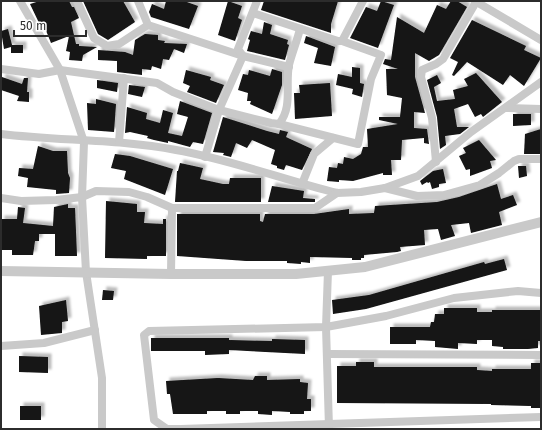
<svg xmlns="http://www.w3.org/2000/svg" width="542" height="430" viewBox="0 0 542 430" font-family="'Fira Sans',sans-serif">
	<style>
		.building { fill: #131313; filter: url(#shadow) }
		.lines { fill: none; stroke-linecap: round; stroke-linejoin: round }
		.minor { stroke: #c9c9c9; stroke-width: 8 }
		.tertiary { stroke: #c9c9c9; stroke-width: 10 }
	</style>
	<defs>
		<filter id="shadow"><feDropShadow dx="3.5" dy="-3.5" stdDeviation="1" flood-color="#0004"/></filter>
	</defs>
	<rect width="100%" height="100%" fill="#fff"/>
	<g class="building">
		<path d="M40 1H69L72 7H74L79 18 71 22 76 44H79V46L97 47 83 55 82 61 69 60 70 52 66 51 69 36 51 43 43 23 40 25 30 4Z"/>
		<path d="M83 1H123L135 22 108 40 98 34Z"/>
		<path d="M166 1H184L198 6 189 29 151 17 149 12 152 4 164 9Z"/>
		<path d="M228 1 242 6 238 18 242 20 235 41 218 35Z"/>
		<path d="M264 1H338L331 24V33L261 10Z"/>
		<path d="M381 1 394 5 378 48 350 38 366 7 377 11Z"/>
		<path d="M451 1H457L467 7 439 55 429 61 415 53V77L425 113 414 112V128L427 129 429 144 424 143V138L402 140 401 160H391L392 175H383V173L353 181 339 180V182L327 181 329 167 337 168 338 163 343 164 344 157 353 159 361 154 363 147H368L367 129 398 124 379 120V117H400L402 98 387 95 386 69H398L383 64 385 59 391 60 397 17 424 33 437 5 446 9Z"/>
		<path d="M472 20 526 46 524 50 541 58 524 86 510 75 503 85 467 62 454 76 452 75 458 62 450 58Z"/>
		<path d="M264 22 272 25 270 34 288 40 287 44 289 45 285 60 247 51 250 40 248 39 251 31 262 34Z"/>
		<path d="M8 29 12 45H23V53H11V47L4 49 1 31Z"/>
		<path d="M145 34 158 35V40L165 41 164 43 187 44 184 53 174 49 169 60 163 59 161 69 152 66 151 70 142 69V75L117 72V61L98 60V50L125 52 133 55 135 40Z"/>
		<path d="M306 36 335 47 331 66 314 63 318 48 304 43Z"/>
		<path d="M352 67 360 68V83L364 84 362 97 352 94 353 89 336 85 338 74 352 77Z"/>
		<path d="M272 69 282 72V85L272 114 250 104 251 101H247L248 93 238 90 243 74 248 75 249 70 270 76Z"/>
		<path d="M186 70 211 77 210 80 224 85 216 103 187 92 190 86 183 83Z"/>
		<path d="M476 73 502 102 483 117 481 114 475 117 468 104 454 109 457 127H469L460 134 445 136 446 145 440 149 437 117 427 80 437 75 441 83 434 87 437 101 455 99 453 90 468 86 464 79Z"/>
		<path d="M2 77 22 84 24 78H28L27 92H29V102L17 101 19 96 1 90Z"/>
		<path d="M97 80 118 83 117 92 97 88Z"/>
		<path d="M330 83 332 116 295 119 294 93H300L299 85Z"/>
		<path d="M129 85 145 87 142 97 128 94Z"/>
		<path d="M96 99 116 104 114 132 88 130 87 103 96 104Z"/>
		<path d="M180 101 212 113 203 144 193 142 190 147 168 141V143L154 140 147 138 148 136 130 132 125 133 127 107 147 113 146 119 160 123 163 110 173 113 168 133 182 136 188 117 177 114Z"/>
		<path d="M513 114H531V125L513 126Z"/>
		<path d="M223 117 267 131 279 134 280 130 288 132 286 137 288 138 312 149 302 170 286 165 284 170 277 168V166L271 164 275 150 252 140 247 148 236 143 231 157 223 155 224 153 213 152Z"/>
		<path d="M541 129V154H524L525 134Z"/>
		<path d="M479 140 496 160 490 161 492 168 470 176V169L466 170 459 156 466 153 463 148Z"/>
		<path d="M38 146 53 151H67L68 173 70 178 69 193 56 194V190L27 187 28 178 18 176 19 168 33 169Z"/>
		<path d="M115 154 130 156 173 169 165 195 124 179 126 171 111 168Z"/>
		<path d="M180 163 203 168 200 179 223 184H229L230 178H261V202H175L177 171H178Z"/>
		<path d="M518 166H526L527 176 519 178Z"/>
		<path d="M443 169 446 183 439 184V187L432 189 430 182 428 183 427 182 422 185 420 181 433 171Z"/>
		<path d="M497 184 501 199 513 195 517 205 499 212 502 225 471 233 469 223 451 225 455 236 441 240 438 229 424 230 425 245 400 247 401 251 397 252 364 255V258H361V260H352V258L310 257V263L301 262V264L287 263V261H246L177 256V214H260V221L263 222 265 214H314L349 209V214L374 213 375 206 437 202 459 197Z"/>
		<path d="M272 186 304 191 303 198 315 199V202H268Z"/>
		<path d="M106 201 137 204V212H145L144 223 163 224V219H166V256H147V259L105 258Z"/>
		<path d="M68 204V208H75L77 256H55V234H39V241H35L33 255H12V250H1V219H17L18 207 25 208 23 223 53 226 54 207Z"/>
		<path d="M504 259 507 270 366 309 333 314 332 300 369 295 484 262 485 264Z"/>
		<path d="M103 290 114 291 113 300H102Z"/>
		<path d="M66 300 68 321 62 322V333L41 335 39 306Z"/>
		<path d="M444 308H477V312H492V310H541V341H538V348L528 349H503V347L492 346V340H477V344L458 343V349L435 347V341L416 340V344H390V327H430L431 322H434L435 314H444Z"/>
		<path d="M151 338H229V340L272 341V339L305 340V354L229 350V354L205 355V351H151Z"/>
		<path d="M19 356 48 357V373L19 372Z"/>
		<path d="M356 362H374V367H477V370L492 371V369H531V363H541V408H531V406L491 405V404L337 403V366H356Z"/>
		<path d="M255 376H267V380L300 379V382L308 383 307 399H311V411H304V414H290V412L272 411V415L258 414V411H240V414H226V411H207V414H173L170 394H167L166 381 218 378 253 380Z"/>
		<rect x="20" y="406" width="21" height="14"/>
	</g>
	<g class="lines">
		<g class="minor">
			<path d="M20 1 60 70 84 142 82 197 86 272 102 378V429"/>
			<path d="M77 1 94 38 107 46 119 44 148 25"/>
			<path d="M138 1 148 25 243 56 289 67"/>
			<path d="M475 1 541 40"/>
			<path d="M253 13 338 41H342L363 1"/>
			<path d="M1 69 39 74 60 70 157 83 173 92 219 110 271 123 279 124C293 107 285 85 289 65 292 53 297 41 300 29"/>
			<path d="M506 108 541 109"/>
			<path d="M279 124 358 144 371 79 381 55 342 41"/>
			<path d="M1 134C59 141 118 139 176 150 229 159 284 180 337 193L361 192 385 188 418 176 471 132 541 82"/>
			<path d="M119 142 124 78"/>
			<path d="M205 157 219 110 243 56 238 49 257 1"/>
			<path d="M436 162 432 118 421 77 422 70 436 64 443 59 476 2"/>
			<path d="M302 184 314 154 333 138"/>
			<path d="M385 188 417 196 444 195 480 185 499 173 514 161 519 159H541"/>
			<path d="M1 198 21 201 56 200 82 197 96 191 129 192 147 197 172 208H315L337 193"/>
			<path d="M328 271 326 327 329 428"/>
			<path d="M171 274 172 208"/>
			<path d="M1 346 44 343 95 330"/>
			<path d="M327 354 541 355"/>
			<path d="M179 429H167L154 420 144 335 149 331 326 327 386 316 454 298 518 291 541 293"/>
			<path d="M181 429 541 417"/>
		</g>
		<path class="tertiary" d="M1 271 171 274H296L365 267 541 222"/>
	</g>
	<rect width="542" height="430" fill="none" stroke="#2c2c2c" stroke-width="4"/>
	<path d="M14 30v6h72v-6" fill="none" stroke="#2c2c2c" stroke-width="2"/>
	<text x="20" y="30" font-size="12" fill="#2c2c2c" stroke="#ffffff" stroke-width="3" paint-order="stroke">50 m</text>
</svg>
